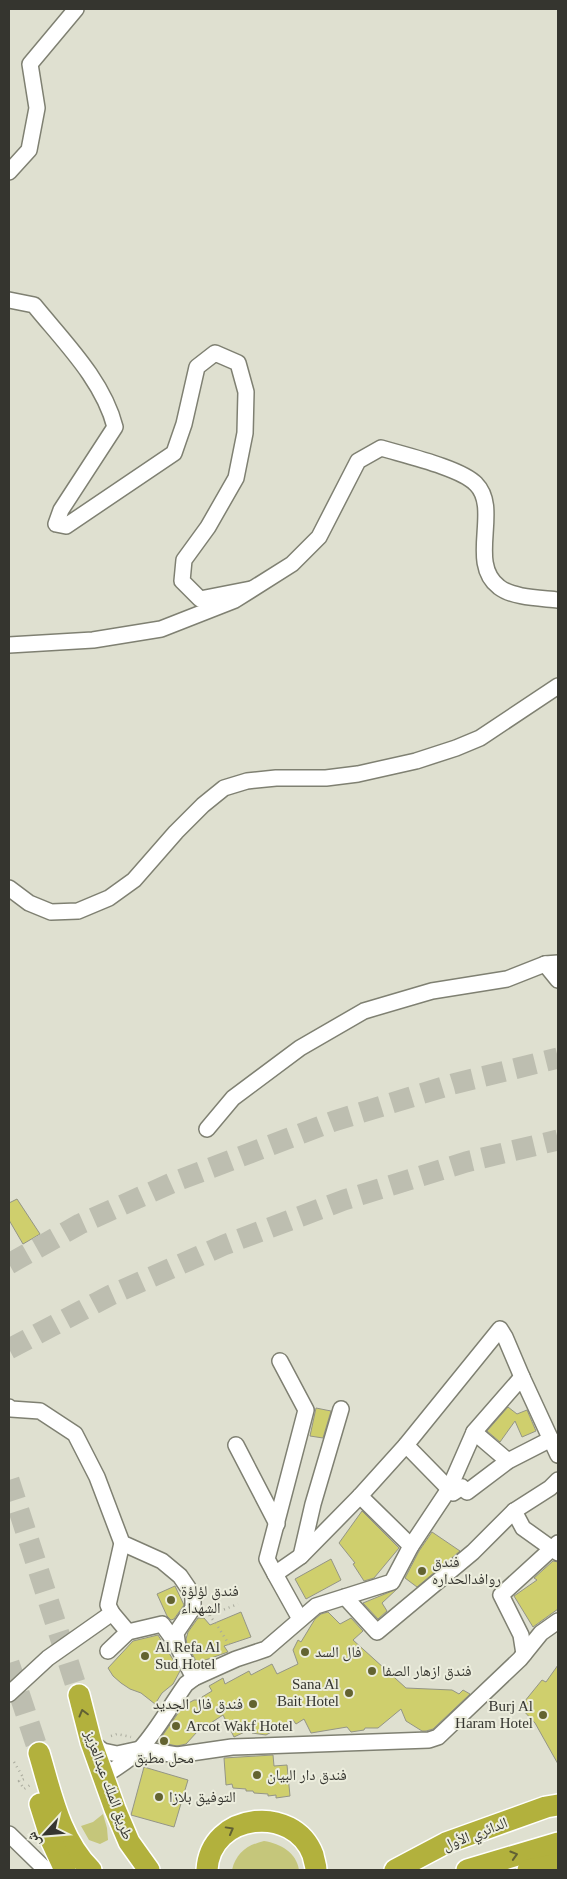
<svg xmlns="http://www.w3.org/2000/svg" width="567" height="1879" viewBox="0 0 567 1879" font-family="'Times New Roman','Noto Naskh Arabic',serif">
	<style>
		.green { fill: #c5c67b }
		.building { fill: #cfcf6d; stroke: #949586 }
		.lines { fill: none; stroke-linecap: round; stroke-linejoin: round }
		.highway-tunnel { stroke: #bdbeb0; stroke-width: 21; stroke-dasharray: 21 11; stroke-linecap: butt }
		.minor-casing { stroke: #7f8072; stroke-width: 18 }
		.highway-casing { stroke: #fff; stroke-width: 24 }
		.path { stroke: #a9aa9d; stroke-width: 2.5; stroke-dasharray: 1 4; stroke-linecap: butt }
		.minor { stroke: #fff; stroke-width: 15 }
		.highway { stroke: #b2b13d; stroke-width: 21 }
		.oneway { stroke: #616034 }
		.poi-dot { fill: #636330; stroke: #eceddd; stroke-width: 2 }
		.labels { text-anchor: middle; stroke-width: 4; stroke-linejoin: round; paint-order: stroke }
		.poi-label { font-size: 15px; fill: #35352f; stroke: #eceddd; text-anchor: start }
		.street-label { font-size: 15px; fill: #35352f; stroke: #eceddd }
	</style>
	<rect width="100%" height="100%" fill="#dfe0d0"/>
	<g class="green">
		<path d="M103 1814 107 1828 108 1840 100 1844 89 1840 81 1826 93 1822Z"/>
		<path d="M264 1841C281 1844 296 1852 299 1870H232C236 1853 247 1845 264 1841Z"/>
	</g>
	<g class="building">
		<path d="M17 1199 40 1234 23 1244 9 1220V1203Z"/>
		<path d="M508 1407 517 1414 527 1410 536 1431 522 1437 515 1421 500 1442 487 1431Z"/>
		<path d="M316 1408 331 1411 323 1438 310 1436Z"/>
		<path d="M362 1511 399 1548 374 1578 364 1581 353 1564 355 1563 339 1543Z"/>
		<path d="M432 1532 460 1551 417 1587 405 1578 419 1551Z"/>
		<path d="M331 1559 341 1580 306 1599 295 1579Z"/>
		<path d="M553 1561 558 1562V1609L533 1627 514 1596 537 1580 534 1578Z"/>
		<path d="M175 1586 184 1605 174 1619 171 1620 167 1616 157 1594Z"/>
		<path d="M397 1589 382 1603 387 1611 378 1619 363 1603Z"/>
		<path d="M241 1612 251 1637 224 1646 228 1652 197 1663 187 1644 186 1639 188 1632 198 1618H204L210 1625Z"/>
		<path d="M328 1612 340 1624 351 1618 363 1631 353 1640 406 1688 452 1690 459 1694 463 1690 470 1694 433 1729 426 1731H422L406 1721 401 1709 378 1728H365L364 1730 351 1732 347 1727 311 1733 304 1719 296 1724 293 1720 266 1735 252 1733 251 1729 234 1737 223 1715 197 1732 186 1744 177 1746 158 1742 183 1706 194 1700H197L201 1708 205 1706 202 1697 212 1691 209 1686 223 1678 225 1684 249 1671 251 1675 272 1664 277 1674 298 1664 293 1650 298 1640 301 1642 315 1619 321 1614Z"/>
		<path d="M158 1635 180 1671 173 1684 162 1693 155 1704 141 1693 130 1689 121 1683 113 1676 108 1668 133 1641Z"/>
		<path d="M558 1665V1764L535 1723 520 1707 542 1680 546 1682Z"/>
		<path d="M273 1755 274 1766 287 1765 290 1796 276 1798V1795L268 1796V1794L254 1793 253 1791H246V1789L233 1788 232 1784 226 1785 224 1758Z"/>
		<path d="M144 1767 188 1780 174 1827 131 1815Z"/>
	</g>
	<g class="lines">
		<g class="highway-tunnel">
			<path d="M9 1264 80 1224 174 1182 334 1121 453 1084 558 1058"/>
			<path d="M9 1349 111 1295 224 1245 344 1200 466 1162 558 1140"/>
			<path d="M9 1480 79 1695"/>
			<path d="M9 1663 39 1753"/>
		</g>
		<defs>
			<g id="minor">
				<path d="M9 172 29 150 37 108 30 64 76 9"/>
				<path d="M9 300 34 305C64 342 103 380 115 427L61 510 56 524 66 526 174 453 184 424 197 367 215 353 238 363 246 392 245 433 236 478 208 527 184 560 182 581 200 599 251 589"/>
				<path d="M9 645 93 640 161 629 235 600 292 564 319 537 358 461 381 448C404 455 461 468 476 484 501 509 467 563 499 587 513 598 542 598 558 600"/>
				<path d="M9 888 29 903 51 912 78 911 109 898 134 880 176 832 203 805 224 788 247 781 276 778H326L358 774 416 761 456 748 480 738 558 686"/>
				<path d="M545 964 558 980"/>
				<path d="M207 1129 233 1098 300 1048 364 1011 432 991 507 979 545 964 558 963"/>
				<path d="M9 1407 11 1409 40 1411 75 1434 97 1477 122 1543 162 1561 180 1576 193 1595V1608L176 1633 178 1647 194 1678"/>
				<path d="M474 1432 508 1461"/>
				<path d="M236 1445 277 1524"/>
				<path d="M406 1445 453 1493 462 1487 467 1492 508 1461 551 1439"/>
				<path d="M360 1496 411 1546"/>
				<path d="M514 1511 523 1528 558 1553"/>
				<path d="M122 1543 108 1605 112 1613 128 1632"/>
				<path d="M301 1556 313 1504 341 1409"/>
				<path d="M275 1574 267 1559 306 1410 280 1361"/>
				<path d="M345 1597 377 1632 473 1552 514 1511 550 1488 558 1480"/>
				<path d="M300 1619 275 1574 301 1556 360 1496 406 1445 500 1329 505 1337 522 1377"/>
				<path d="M108 1651 128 1632 162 1624 178 1646"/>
				<path d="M524 1654 521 1635 501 1595 558 1543"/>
				<path d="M9 1694 48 1658 112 1613"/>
				<path d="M91 1742 103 1751 117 1754 140 1749 177 1755 232 1747 429 1740 438 1737 520 1659 541 1633 558 1621"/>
				<path d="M103 1777C116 1767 130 1761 141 1748 158 1729 171 1705 186 1684L194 1678 236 1659 266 1649 316 1606 392 1582 411 1546 449 1489 474 1432 522 1377 558 1455"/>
				<path d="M9 1834 46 1870"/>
			</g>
			<g id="highway">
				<path d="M79 1695 91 1742 115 1809 129 1842 149 1870"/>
				<path d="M39 1753C51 1793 60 1840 91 1870"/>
				<path d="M40 1804 52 1842 65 1870"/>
				<path d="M207 1870C210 1812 294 1804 313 1855 314 1861 316 1865 316 1870"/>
				<path d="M395 1870 446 1843 546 1807 558 1805"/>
				<path d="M467 1870 558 1843"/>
				<path d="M528 1870 558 1864"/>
			</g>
		</defs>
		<use href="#minor" class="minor-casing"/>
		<use href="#highway" class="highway-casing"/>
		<g class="path">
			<path d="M206 1611 217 1625 230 1646"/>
			<path d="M210 1615 238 1604"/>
			<path d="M111 1736 117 1734 131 1737"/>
			<path d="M9 1762H14L24 1779 19 1781 24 1789 30 1785"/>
		</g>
		<use href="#minor" class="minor"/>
		<use href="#highway" class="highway"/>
	</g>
	<defs><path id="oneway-chevron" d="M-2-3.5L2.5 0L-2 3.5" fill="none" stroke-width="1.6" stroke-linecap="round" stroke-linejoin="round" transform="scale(1.25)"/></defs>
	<g class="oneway">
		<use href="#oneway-chevron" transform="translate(83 1713) rotate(-105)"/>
		<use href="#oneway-chevron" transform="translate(230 1830) rotate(-29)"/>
		<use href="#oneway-chevron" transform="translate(514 1855) rotate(-17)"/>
	</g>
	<g class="poi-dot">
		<circle cx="422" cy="1571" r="5"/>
		<circle cx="171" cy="1600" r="5"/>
		<circle cx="305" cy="1652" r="5"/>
		<circle cx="145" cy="1656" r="5"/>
		<circle cx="372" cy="1671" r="5"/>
		<circle cx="349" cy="1693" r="5"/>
		<circle cx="253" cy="1704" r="5"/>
		<circle cx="543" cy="1715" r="5"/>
		<circle cx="176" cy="1726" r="5"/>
		<circle cx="164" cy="1741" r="5"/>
		<circle cx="257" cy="1775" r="5"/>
		<circle cx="159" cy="1797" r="5"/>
	</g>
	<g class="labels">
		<g class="poi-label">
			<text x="432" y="1567">فندق<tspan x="432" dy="17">روافدالحدارہ</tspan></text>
			<text x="181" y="1596">فندق لؤلؤة<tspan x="181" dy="17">الشهداء</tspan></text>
			<text x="155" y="1652">Al Refa Al<tspan x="155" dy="17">Sud Hotel</tspan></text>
			<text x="315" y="1657">فال السد</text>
			<text x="382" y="1676">فندق ازهار الصفا</text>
			<text x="339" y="1689" text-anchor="end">Sana Al<tspan x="339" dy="17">Bait Hotel</tspan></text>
			<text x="243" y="1709" text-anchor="end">فندق فال الجديد</text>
			<text x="533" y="1711" text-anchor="end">Burj Al<tspan x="533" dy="17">Haram Hotel</tspan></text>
			<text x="186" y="1731">Arcot Wakf Hotel</text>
			<text x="164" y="1763" text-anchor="middle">محل مطبق</text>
			<text x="267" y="1780">فندق دار البيان</text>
			<text x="169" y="1802">التوفيق بلازا</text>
		</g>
		<g class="street-label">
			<text transform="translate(109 1785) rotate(70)" y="5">طريق الملك عبدالعزيز</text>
			<text transform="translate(475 1834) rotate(-21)" y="5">الدائري الأول</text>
		</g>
	</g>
	<rect width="567" height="1879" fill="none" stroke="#35352f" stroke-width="20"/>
	<g transform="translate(45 1834) rotate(244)" stroke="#eceddd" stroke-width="4" paint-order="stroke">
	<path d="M0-4L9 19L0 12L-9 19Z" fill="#35352f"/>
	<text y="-8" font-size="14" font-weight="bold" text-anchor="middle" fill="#35352f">ش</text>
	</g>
</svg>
